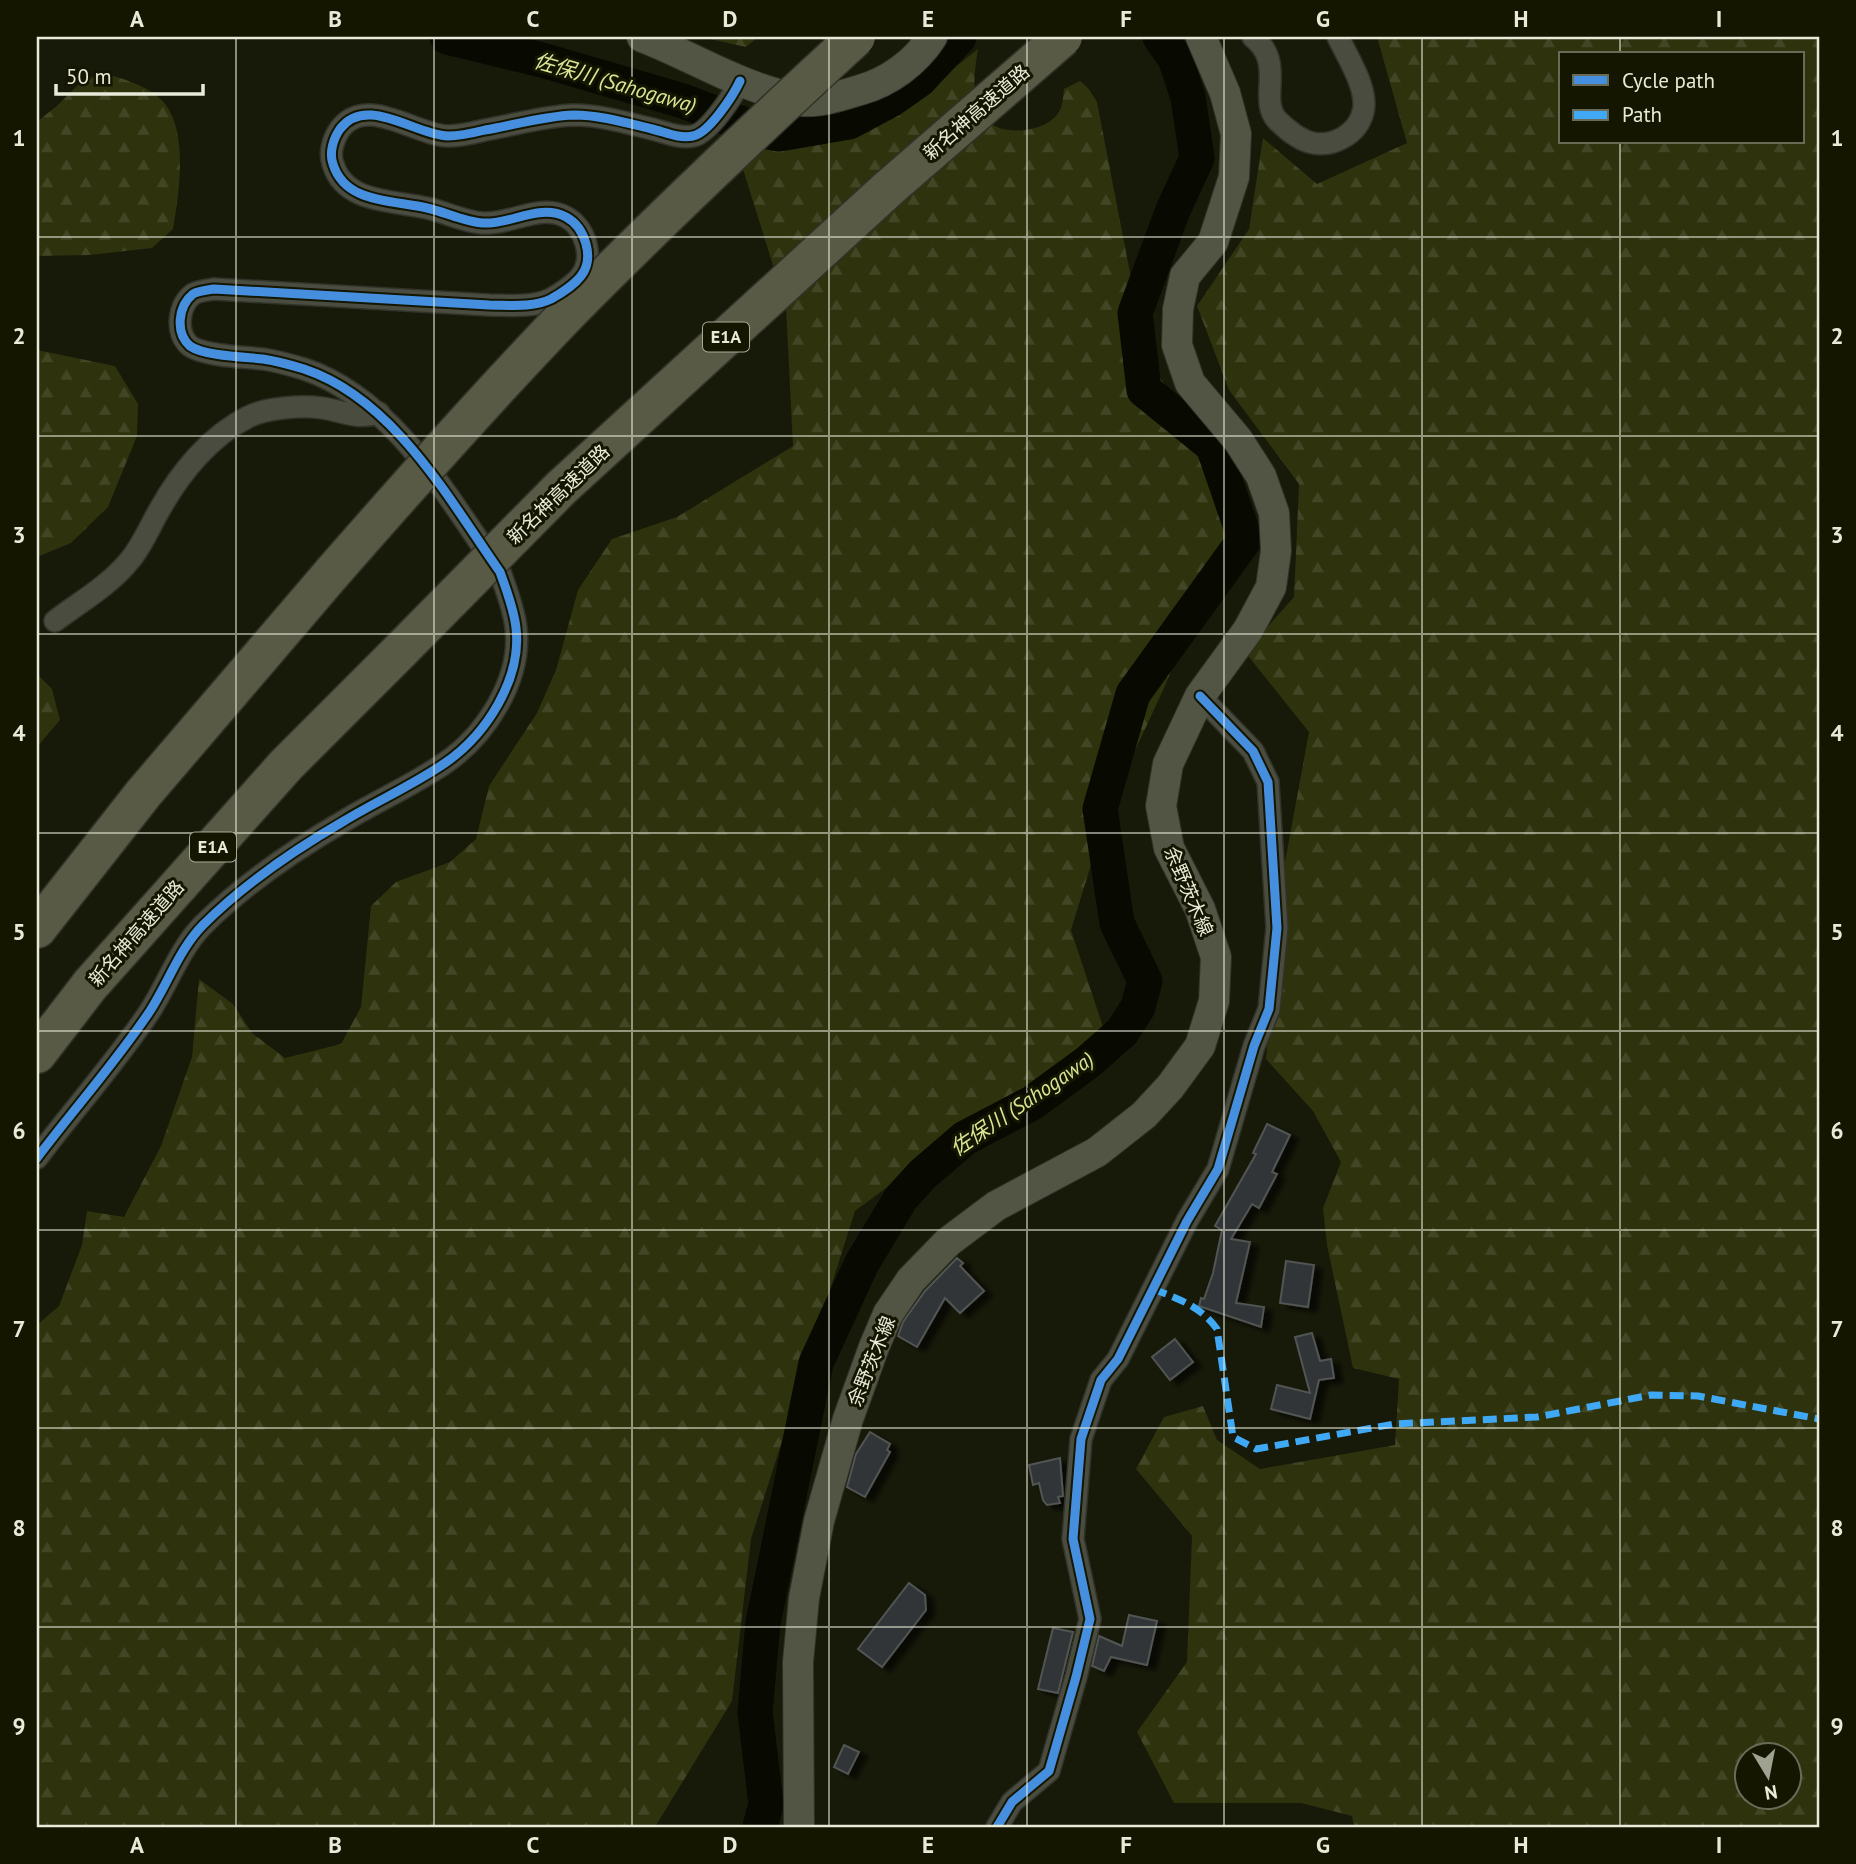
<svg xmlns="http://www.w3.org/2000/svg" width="1856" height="1864" viewBox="0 0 1856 1864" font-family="'PT Sans','Noto Sans JP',sans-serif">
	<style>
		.forest { fill: url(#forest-firs); fill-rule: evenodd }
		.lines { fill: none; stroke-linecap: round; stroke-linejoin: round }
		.river { stroke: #080901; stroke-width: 35 }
		.building { fill: #313637; stroke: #515452; stroke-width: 2; filter: url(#shadow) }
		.street-casing { stroke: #313228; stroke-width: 24 }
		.secondary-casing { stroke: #313228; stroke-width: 32 }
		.highway-casing { stroke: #313228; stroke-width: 41 }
		.street { stroke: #4b4c40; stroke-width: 21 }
		.secondary { stroke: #525444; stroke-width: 30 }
		.highway { stroke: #585a45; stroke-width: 38 }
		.highway-bridge-casing { stroke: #313228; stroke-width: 41; stroke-linecap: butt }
		.highway-bridge { stroke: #585a45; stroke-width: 38 }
		.quiet { stroke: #3fa9f5; stroke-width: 7; stroke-dasharray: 14 7; stroke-linecap: butt }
		.cycleway-casing { stroke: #141600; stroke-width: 13 }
		.cycleway { stroke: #468fdf; stroke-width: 9 }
		.grid { fill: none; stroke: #e8ebd9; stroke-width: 2; stroke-opacity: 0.55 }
		.labels { text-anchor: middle; stroke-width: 6; stroke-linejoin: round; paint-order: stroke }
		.shield { fill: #141600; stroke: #a8ab98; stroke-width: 2 }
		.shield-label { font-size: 18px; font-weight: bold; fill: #e8ebd9 }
		.street-label { font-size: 19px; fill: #e8ebd9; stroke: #141600 }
		.water-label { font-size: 21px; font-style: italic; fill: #dbe594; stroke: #141600 }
		.neatline { fill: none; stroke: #e8ebd9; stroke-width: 2.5 }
		.grid-label { font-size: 23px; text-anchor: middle; font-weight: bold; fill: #e8ebd9 }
	</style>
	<defs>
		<pattern id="forest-firs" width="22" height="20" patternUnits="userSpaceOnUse" patternTransform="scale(1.75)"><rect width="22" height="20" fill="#2e320d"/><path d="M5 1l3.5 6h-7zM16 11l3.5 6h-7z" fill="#424624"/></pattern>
		<filter id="shadow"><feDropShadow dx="8" dy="4.5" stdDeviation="2" flood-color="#0009"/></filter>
	</defs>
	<rect width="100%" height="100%" fill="#171909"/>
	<g class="forest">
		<path d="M701 37H758L746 47Z"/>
		<path d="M1377 37H1819V1827H1354L1352 1816 1301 1803H1174L1137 1732 1187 1662 1192 1536 1136 1469 1164 1417 1203 1406 1217 1440 1260 1469 1395 1445 1399 1379 1353 1368 1327 1245 1323 1208 1341 1162 1313 1111 1266 1059 1281 884 1309 732 1245 652 1294 597 1299 484 1229 390 1197 306 1249 229 1263 138 1317 184 1407 143ZM1560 54H1802V142H1560ZM1748 1756H1790V1798H1748Z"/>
		<path d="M978 49C975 68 971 95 980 113 994 138 1041 134 1057 115 1063 107 1063 98 1064 89L1080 81 1088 88 1097 102 1131 278 1158 374 1208 456 1226 544 1164 688 1108 809 1071 930 1105 1033 990 1111 855 1211 751 1539 732 1701 655 1827H37V1325L59 1306 82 1245 87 1211 124 1217 161 1146 192 1057 199 979 233 1004 252 1033 285 1058 341 1044 361 1007 371 906 396 882 450 862 476 839 489 786 537 713 556 670 578 590 612 539 677 517 793 446 786 307 742 166 734 126 787 146 844 138 891 119Z"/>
		<path d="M114 76C132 82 154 89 166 105 188 136 179 195 173 229L152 248 90 255 37 256V122L59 104 85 78Z"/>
		<path d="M37 350 115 366 138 404 137 436 108 507 71 543 37 557Z"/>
		<path d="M37 674 52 689 60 720 37 747Z"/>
	</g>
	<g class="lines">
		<g class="river">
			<path d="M447 37 542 60 683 101 758 130 779 134 849 122 892 99 919 80 959 37"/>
			<path d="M760 1827 766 1804 755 1712 763 1623 816 1363 862 1263 901 1198 923 1174 965 1138 1032 1103 1088 1062 1122 1032 1138 1007 1145 981 1117 923 1100 809 1133 694 1245 539 1213 446 1144 390 1135 313 1173 210 1197 158 1188 97 1175 58 1160 37"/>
		</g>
	</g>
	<g class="building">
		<path d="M1267 1124 1290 1135 1272 1172 1277 1174 1259 1208 1252 1204 1231 1239 1250 1242 1236 1303 1264 1307 1261 1327 1199 1306 1201 1298 1204 1299 1213 1273 1222 1230 1215 1226 1256 1154 1253 1153Z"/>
		<path d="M957 1258 963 1263 960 1266 984 1291 960 1313 945 1298 917 1347 898 1336 903 1322 925 1291Z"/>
		<path d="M1286 1261 1314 1265 1308 1307 1280 1303Z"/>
		<path d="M1312 1333 1320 1361 1331 1359 1334 1378 1319 1380 1310 1419 1271 1409 1277 1385 1310 1393 1295 1337Z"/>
		<path d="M1175 1339 1193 1362 1170 1380 1152 1357Z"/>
		<path d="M870 1432 890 1444 887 1450 890 1452 865 1497 847 1487 856 1454Z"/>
		<path d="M1060 1458 1063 1496 1058 1497 1060 1503 1047 1505 1043 1500 1039 1483 1033 1485 1029 1465Z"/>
		<path d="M909 1583 925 1595 926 1610 882 1667 858 1649Z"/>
		<path d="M1129 1615 1157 1621 1147 1665 1111 1657 1104 1671 1092 1666 1099 1636 1122 1646Z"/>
		<path d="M1053 1628 1073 1632 1058 1693 1038 1689Z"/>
		<path d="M844 1745 859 1752 848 1774 834 1767Z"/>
	</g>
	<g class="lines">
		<defs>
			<g id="street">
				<path d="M1253 37C1286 63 1258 99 1277 120 1286 129 1301 141 1313 143 1335 147 1358 133 1363 112 1369 90 1347 56 1338 37"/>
				<path d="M55 621C80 602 110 585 130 560 142 546 150 526 160 509 180 473 210 436 248 417 265 408 302 405 322 408 343 411 357 420 379 413"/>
				<path d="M37 1158C74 1109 116 1062 150 1011 168 983 180 948 203 925 244 884 294 850 344 821 377 801 413 785 445 763 486 735 522 679 516 628 514 609 506 589 500 572 448 498 394 399 304 369 291 365 276 361 263 359 245 357 204 356 190 346 175 333 178 306 193 294 198 291 207 290 214 289L489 305C508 305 533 308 551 299 560 294 575 284 581 276 595 258 585 227 566 217 540 203 510 225 483 223 465 222 445 212 427 208 394 200 345 204 333 164 329 153 333 139 340 129 366 94 415 135 448 136 460 136 473 133 485 130 514 125 544 116 574 115 600 115 627 123 652 129 665 132 679 139 693 136 709 133 733 96 740 81"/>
				<path d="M997 1827 1012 1802 1049 1771 1076 1677 1090 1619 1073 1539 1081 1439 1101 1380 1118 1359 1187 1221 1218 1169 1254 1046 1269 1009 1277 928 1268 782 1253 751 1200 696"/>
			</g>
			<g id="secondary">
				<path d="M642 37C689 55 732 82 781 95 788 97 795 101 802 101 820 103 843 95 860 90 889 82 916 62 932 37"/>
				<path d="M799 1827 798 1662 804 1598 819 1521 848 1419 874 1347 888 1314 911 1280 948 1242 996 1206 1097 1152 1144 1115 1170 1087 1200 1046 1214 1001 1216 957 1200 909 1169 848 1161 806 1168 764 1200 696 1248 630 1271 587 1276 551 1274 513 1261 476 1238 440 1190 383 1177 345 1178 309 1185 276 1213 242 1234 177 1236 134 1225 93 1201 37"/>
			</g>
			<g id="highway">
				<path d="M37 929 143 794 332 573"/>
				<path d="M37 1054 90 985 286 765 401 650"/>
			</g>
		</defs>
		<use href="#street" class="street-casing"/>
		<use href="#secondary" class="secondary-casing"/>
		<use href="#highway" class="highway-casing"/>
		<use href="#street" class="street"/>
		<use href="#secondary" class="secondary"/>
		<use href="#highway" class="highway"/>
		<defs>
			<g id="highway-bridge">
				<path d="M332 573C409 485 487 397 568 313 662 218 758 127 856 37"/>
				<path d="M401 650 561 488 889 188 1063 37"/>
			</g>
		</defs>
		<use href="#highway-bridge" class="highway-bridge-casing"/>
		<use href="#highway-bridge" class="highway-bridge"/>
		<path class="quiet" d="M1153 1289C1179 1299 1200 1306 1217 1329L1233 1437 1256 1449 1394 1424 1537 1417 1651 1395 1698 1396 1819 1419"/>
		<defs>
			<g id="cycleway">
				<path d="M37 1158C74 1109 116 1062 150 1011 168 983 180 948 203 925 244 884 294 850 344 821 377 801 413 785 445 763 486 735 522 679 516 628 514 609 506 589 500 572 448 498 394 399 304 369 291 365 276 361 263 359 245 357 204 356 190 346 175 333 178 306 193 294 198 291 207 290 214 289L489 305C508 305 533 308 551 299 560 294 575 284 581 276 595 258 585 227 566 217 540 203 510 225 483 223 465 222 445 212 427 208 394 200 345 204 333 164 329 153 333 139 340 129 366 94 415 135 448 136 460 136 473 133 485 130 514 125 544 116 574 115 600 115 627 123 652 129 665 132 679 139 693 136 709 133 733 96 740 81"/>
				<path d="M997 1827 1012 1802 1049 1771 1076 1677 1090 1619 1073 1539 1081 1439 1101 1380 1118 1359 1187 1221 1218 1169 1254 1046 1269 1009 1277 928 1268 782 1253 751 1200 696"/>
			</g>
		</defs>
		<use href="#cycleway" class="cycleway-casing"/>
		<use href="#cycleway" class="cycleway"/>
	</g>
	<path class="grid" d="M236 37V1827M434 37V1827M632 37V1827M829 37V1827M1027 37V1827M1224 37V1827M1422 37V1827M1620 37V54M1620 142V1827M37 237H1819M37 436H1819M37 634H1819M37 833H1819M37 1031H1819M37 1230H1819M37 1428H1819M37 1627H1819"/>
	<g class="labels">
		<g class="shield">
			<rect x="703" y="322.5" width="46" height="29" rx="5"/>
			<rect x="190" y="832.5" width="46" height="29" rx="5"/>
		</g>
		<g class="shield-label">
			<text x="726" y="343">E1A</text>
			<text x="213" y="853">E1A</text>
		</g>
		<g class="street-label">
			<text transform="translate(976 112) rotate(-41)" y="7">新名神高速道路</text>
			<text transform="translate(558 494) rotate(-44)" y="7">新名神高速道路</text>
			<text transform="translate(1189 891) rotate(67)" y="7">余野茨木線</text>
			<text transform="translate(136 933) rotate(-49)" y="7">新名神高速道路</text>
			<text transform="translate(871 1361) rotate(-68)" y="7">余野茨木線</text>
		</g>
		<g class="water-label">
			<text transform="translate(615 83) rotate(16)" y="7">佐保川 (Sahogawa)</text>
			<text transform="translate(1022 1104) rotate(-34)" y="7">佐保川 (Sahogawa)</text>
		</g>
	</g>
	<rect width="1856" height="1864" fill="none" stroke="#141600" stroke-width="77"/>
	<rect x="1559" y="52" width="245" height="91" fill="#141600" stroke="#696b57" stroke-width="2"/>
	<rect x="1573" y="75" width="35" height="10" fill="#468fdf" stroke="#696b57" stroke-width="2"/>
	<text x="1622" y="88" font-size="21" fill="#e8ebd9">Cycle path</text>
	<rect x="1573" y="110" width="35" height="10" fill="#3fa9f5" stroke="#696b57" stroke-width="2"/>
	<text x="1622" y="122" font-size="21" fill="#e8ebd9">Path</text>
	<g transform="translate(1768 1776) rotate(170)"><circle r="33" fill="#141600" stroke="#696b57" stroke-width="2"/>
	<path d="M0-5L12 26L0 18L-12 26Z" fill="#9fa290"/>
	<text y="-10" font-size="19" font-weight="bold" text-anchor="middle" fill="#e8ebd9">N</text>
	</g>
	<path d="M56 84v10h147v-10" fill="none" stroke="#e8ebd9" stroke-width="3.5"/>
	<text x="66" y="84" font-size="21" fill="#e8ebd9" stroke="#141600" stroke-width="5" paint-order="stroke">50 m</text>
	<rect x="38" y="38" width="1780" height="1788" class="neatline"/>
	<g class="grid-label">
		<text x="137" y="27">A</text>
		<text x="335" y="27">B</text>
		<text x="533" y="27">C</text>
		<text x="730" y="27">D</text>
		<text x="928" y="27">E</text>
		<text x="1126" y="27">F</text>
		<text x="1323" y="27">G</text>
		<text x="1521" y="27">H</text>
		<text x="1719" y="27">I</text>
		<text x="19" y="146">1</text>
		<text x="1837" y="146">1</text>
		<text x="19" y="344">2</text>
		<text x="1837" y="344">2</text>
		<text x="19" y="543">3</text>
		<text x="1837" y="543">3</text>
		<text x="19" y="741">4</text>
		<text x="1837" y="741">4</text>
		<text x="19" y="940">5</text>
		<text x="1837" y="940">5</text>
		<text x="19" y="1139">6</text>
		<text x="1837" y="1139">6</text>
		<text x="19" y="1337">7</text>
		<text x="1837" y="1337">7</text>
		<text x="19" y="1536">8</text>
		<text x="1837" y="1536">8</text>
		<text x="19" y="1734">9</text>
		<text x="1837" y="1734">9</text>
		<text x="137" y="1853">A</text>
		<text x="335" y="1853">B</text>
		<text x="533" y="1853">C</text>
		<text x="730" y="1853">D</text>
		<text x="928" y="1853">E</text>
		<text x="1126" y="1853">F</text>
		<text x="1323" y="1853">G</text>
		<text x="1521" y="1853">H</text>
		<text x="1719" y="1853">I</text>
	</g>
</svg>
